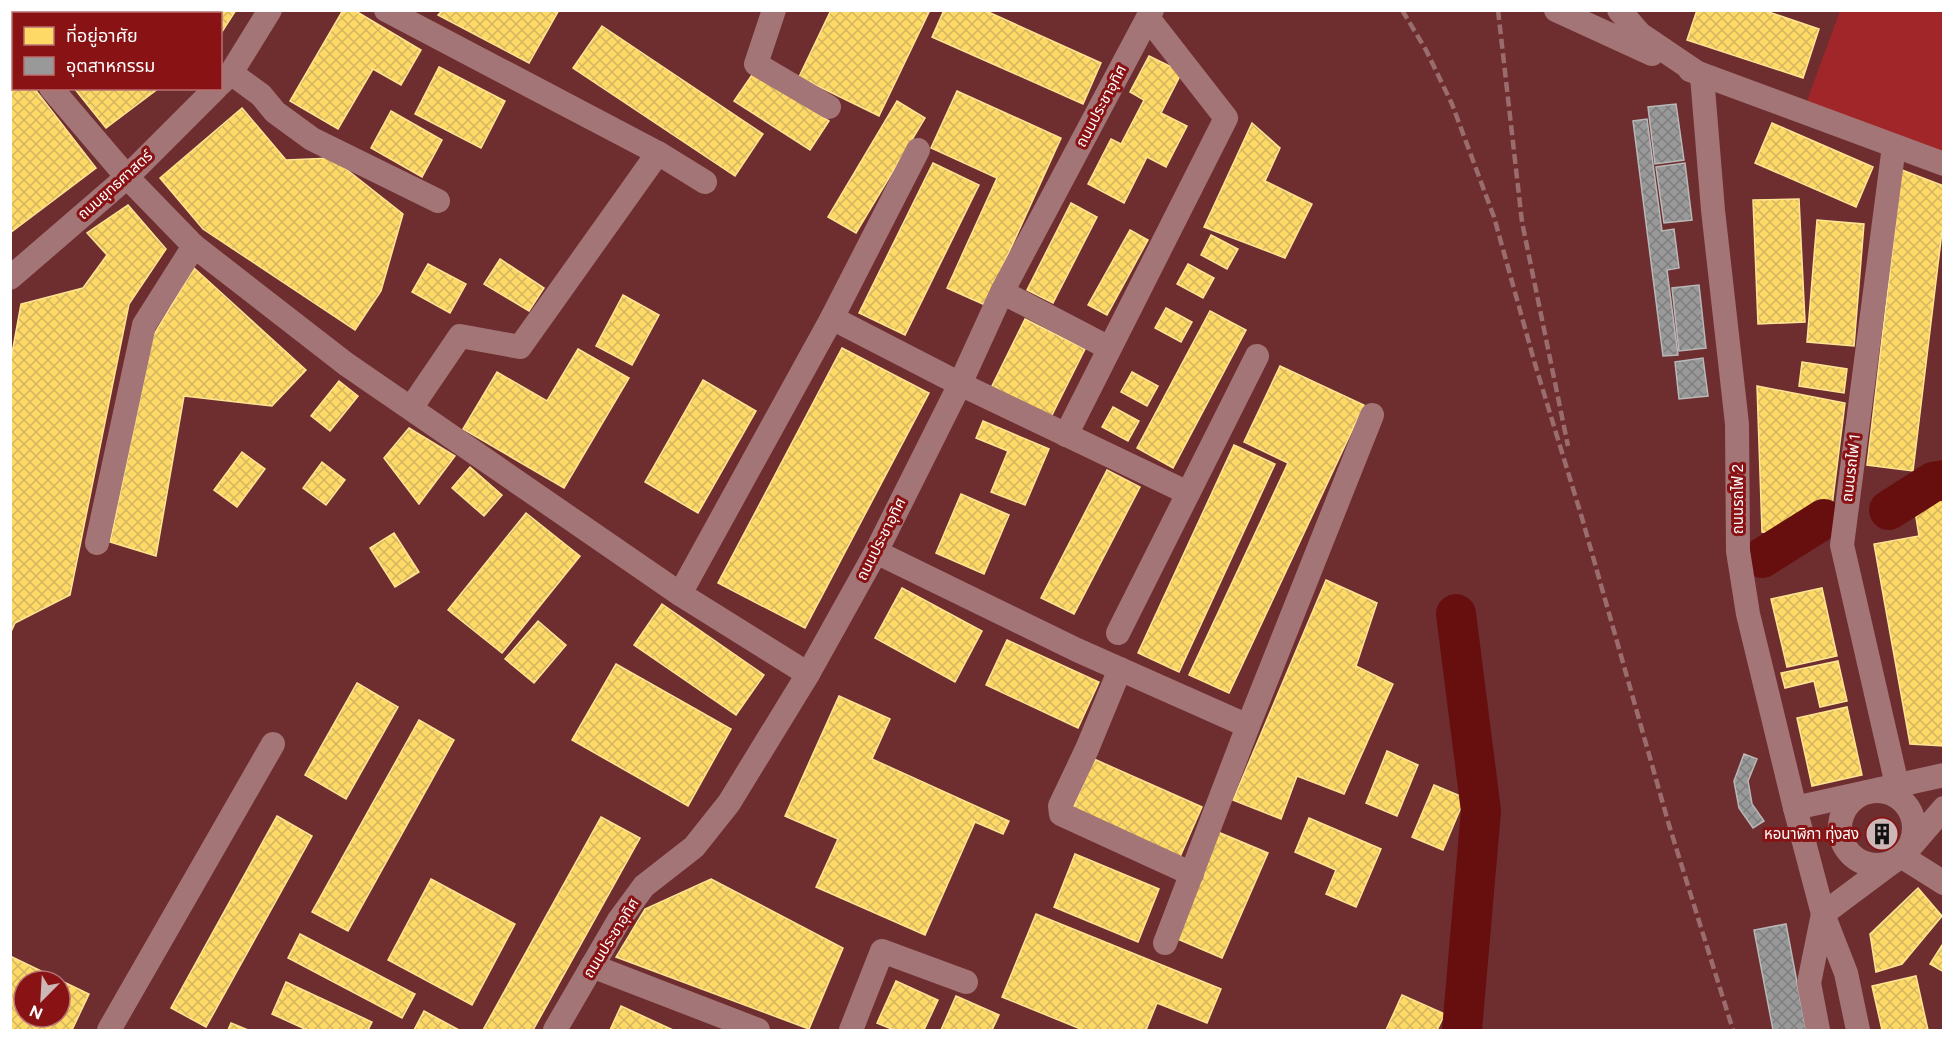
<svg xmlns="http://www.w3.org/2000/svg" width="1954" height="1041" viewBox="0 0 1954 1041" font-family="Figtree,'Noto Sans Thai',sans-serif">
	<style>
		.park { fill: #a12629 }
		.homes { fill: url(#homes-cross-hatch); stroke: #ffe494; stroke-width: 1.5; fill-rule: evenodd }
		.industry { fill: url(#industry-cross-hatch); stroke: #b8b8b8; stroke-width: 1.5 }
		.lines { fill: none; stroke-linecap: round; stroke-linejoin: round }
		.river { stroke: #670f0f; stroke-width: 40 }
		.minor { stroke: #a47576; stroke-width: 24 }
		.rail { stroke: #9b6c6d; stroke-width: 4.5; stroke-dasharray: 10 4.5; stroke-linecap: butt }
		.labels { text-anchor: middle; stroke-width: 6; stroke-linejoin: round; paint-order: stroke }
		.street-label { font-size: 15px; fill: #fff; stroke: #891314 }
		.poi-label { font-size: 15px; fill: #fff; stroke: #891314; text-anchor: end }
	</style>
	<defs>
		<pattern id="homes-cross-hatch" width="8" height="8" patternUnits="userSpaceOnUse" patternTransform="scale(1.5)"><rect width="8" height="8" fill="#ffd966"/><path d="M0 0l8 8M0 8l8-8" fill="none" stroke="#d2b660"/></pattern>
		<pattern id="industry-cross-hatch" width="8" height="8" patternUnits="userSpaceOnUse" patternTransform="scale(1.5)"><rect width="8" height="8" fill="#999"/><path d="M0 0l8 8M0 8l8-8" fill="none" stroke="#7e7e7e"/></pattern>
	</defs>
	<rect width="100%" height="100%" fill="#6e2e2f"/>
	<path class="park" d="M1840 11H1943V164L1803 112Z"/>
	<g class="homes">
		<path d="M11 10H131L132 14H14Z"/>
		<path d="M182 10H236L220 35V14H180Z"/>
		<path d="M343 10H354L421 50 401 85 373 69 338 129 290 101Z"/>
		<path d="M443 10H559L529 63 438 15Z"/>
		<path d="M831 10H930L879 116 799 77Z"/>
		<path d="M944 10H984L1101 63 1083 104 932 37Z"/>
		<path d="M1697 10H1763L1819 29 1803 78 1687 40Z"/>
		<path d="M602 26 763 134 735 176 573 68Z"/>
		<path d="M1149 56 1182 72 1161 113 1187 126 1166 167 1147 157 1124 203 1088 184 1111 139 1121 144 1144 100 1130 92Z"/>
		<path d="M10 58 14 62V88H34L96 168 10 233Z"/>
		<path d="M439 67 505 101 481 148 415 114Z"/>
		<path d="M754 72 829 121 810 150 734 101Z"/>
		<path d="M74 88H159L106 128Z"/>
		<path d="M957 91 1061 138 985 305 947 288 997 178 931 148Z"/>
		<path d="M897 101 925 118 856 233 828 217Z"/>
		<path d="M242 108 286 160 332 158 403 214 381 291 355 330 203 229 160 178Z"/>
		<path d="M391 111 442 140 422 177 371 148Z"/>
		<path d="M1252 123 1280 148 1265 181 1312 204 1285 258 1204 227Z"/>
		<path d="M1772 123 1873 167 1856 207 1755 163Z"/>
		<path d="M933 163 979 185 905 335 859 313Z"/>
		<path d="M1902 170 1944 186V215L1913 471 1867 465Z"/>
		<path d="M1799 199 1805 322 1758 324 1753 200Z"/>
		<path d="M1071 203 1097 217 1053 303 1027 290Z"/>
		<path d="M128 205 166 249 129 304 70 595 15 623 10 634V364L21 304 83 288 107 255 87 233Z"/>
		<path d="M1817 220 1864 224 1854 346 1807 342Z"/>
		<path d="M1130 230 1148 240 1107 315 1088 305Z"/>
		<path d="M1211 235 1238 249 1227 269 1201 255Z"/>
		<path d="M500 259 544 288 529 311 484 284Z"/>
		<path d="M428 264 466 284 450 313 412 292Z"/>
		<path d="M1188 264 1214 278 1203 298 1177 284Z"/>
		<path d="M194 268 306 370 272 406 184 396 156 556 110 542 153 336Z"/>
		<path d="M623 295 659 315 632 365 596 346Z"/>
		<path d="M1166 308 1192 322 1181 342 1155 328Z"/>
		<path d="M1210 311 1246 330 1173 468 1137 448Z"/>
		<path d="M1025 319 1085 349 1051 417 991 388Z"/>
		<path d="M842 348 929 393 805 628 718 583Z"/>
		<path d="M578 349 629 378 564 488 463 429 497 372 547 401Z"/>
		<path d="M1802 362 1847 369 1844 393 1799 386Z"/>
		<path d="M1280 366 1364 405 1229 693 1189 675 1288 463 1244 442Z"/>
		<path d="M1132 372 1158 386 1147 406 1121 392Z"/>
		<path d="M703 380 756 411 698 513 645 482Z"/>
		<path d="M339 381 358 396 330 431 311 416Z"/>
		<path d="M1757 386 1845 403 1832 506 1778 534 1762 532Z"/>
		<path d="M1113 407 1139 421 1128 441 1102 427Z"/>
		<path d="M983 421 1049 449 1025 505 991 492 1008 451 976 438Z"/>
		<path d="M409 428 455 456 419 504 384 458Z"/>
		<path d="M1234 445 1275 464 1179 672 1138 653Z"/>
		<path d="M242 452 265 469 237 507 214 490Z"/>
		<path d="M322 462 345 480 326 505 303 488Z"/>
		<path d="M470 467 502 495 484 516 452 488Z"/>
		<path d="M1107 470 1140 487 1074 614 1041 598Z"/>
		<path d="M961 494 1009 515 984 574 936 553Z"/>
		<path d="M1944 496V746L1910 744 1874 544 1919 536 1914 505Z"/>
		<path d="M526 513 580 556 502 653 448 610Z"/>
		<path d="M394 533 419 572 395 587 370 548Z"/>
		<path d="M1326 580 1377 603 1356 666 1393 684 1344 794 1297 776 1281 819 1233 800Z"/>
		<path d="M902 588 982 631 955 682 875 638Z"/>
		<path d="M1822 588 1837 656 1787 667 1771 599Z"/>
		<path d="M662 604 764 675 736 715 634 645Z"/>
		<path d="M538 621 566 645 534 683 505 659Z"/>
		<path d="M1007 640 1099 682 1078 728 986 685Z"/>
		<path d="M1838 661 1847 701 1820 707 1814 681 1785 688 1781 673Z"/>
		<path d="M616 664 731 729 688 806 572 740Z"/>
		<path d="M357 683 398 707 346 799 305 775Z"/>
		<path d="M839 696 890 719 872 759 1009 821 1003 834 975 822 925 935 816 887 838 839 785 816Z"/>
		<path d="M1847 707 1862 775 1812 786 1797 718Z"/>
		<path d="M419 720 454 740 348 931 312 912Z"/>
		<path d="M1387 751 1418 765 1397 816 1366 803Z"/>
		<path d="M1094 759 1202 807 1179 859 1071 812Z"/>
		<path d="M1434 785 1465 798 1443 850 1412 837Z"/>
		<path d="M277 816 312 836 206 1027 171 1008Z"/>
		<path d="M601 817 640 838 533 1030H483Z"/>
		<path d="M1309 818 1381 849 1356 907 1326 894 1336 870 1295 852Z"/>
		<circle cx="1882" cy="833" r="8"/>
		<path d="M1218 832 1268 853 1222 958 1173 937Z"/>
		<path d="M1075 854 1159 889 1138 942 1054 907Z"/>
		<path d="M431 879 515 924 472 1005 388 960Z"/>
		<path d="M711 879 843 948 809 1029 616 957 645 909Z"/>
		<path d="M1918 888 1942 916 1902 964 1876 972 1870 934Z"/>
		<path d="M1036 914 1221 989 1207 1023 1157 1003 1146 1030H1083L1002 997Z"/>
		<path d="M300 934 415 994 402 1018 288 958Z"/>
		<path d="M1944 942V972L1930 964Z"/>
		<path d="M10 956 89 994 72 1030H10ZM24 981H60V1017H24Z"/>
		<path d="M1916 976 1928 1030H1882L1872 986Z"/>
		<path d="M896 981 938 1000 924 1030H894L877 1023Z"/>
		<path d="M286 982 372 1022 368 1030H307L272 1014Z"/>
		<path d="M1402 995 1445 1014 1437 1030H1386Z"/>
		<path d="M956 996 999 1015 992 1030H941Z"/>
		<path d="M621 1006 673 1030H610Z"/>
		<path d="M424 1011 459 1030H414Z"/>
		<path d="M231 1023 248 1030H228Z"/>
	</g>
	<g class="industry">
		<path d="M1676 104 1684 160 1655 164 1648 107Z"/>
		<path d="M1647 119 1662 231 1674 229 1679 268 1667 270 1678 355 1663 356 1633 121Z"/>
		<path d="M1685 163 1692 220 1664 223 1656 167Z"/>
		<path d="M1699 285 1706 348 1679 351 1672 288Z"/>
		<path d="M1703 358 1708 396 1679 399 1675 362Z"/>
		<path d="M1744 754 1757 759 1748 781 1752 804 1764 821 1753 828 1739 808 1734 781Z"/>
		<path d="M1786 924 1806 1030H1773L1754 930Z"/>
	</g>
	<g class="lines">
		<g class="river">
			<path d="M1889 510 1933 482 1944 480"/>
			<path d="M1762 558 1824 519"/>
			<path d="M1456 614 1481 811 1462 1030"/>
		</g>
		<g class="minor">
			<path d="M386 10 658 153 520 347 460 336 411 408"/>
			<path d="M774 10 756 64 829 107"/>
			<path d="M1556 10 1652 54"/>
			<path d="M1619 10 1640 34 1702 76 1713 210 1737 424 1738 551 1748 614 1795 808 1823 914 1846 973 1858 1030"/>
			<path d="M10 42 14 45"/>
			<path d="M1690 70 1944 164"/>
			<path d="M231 73 261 95 275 112 312 139 438 201"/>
			<path d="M220 84 231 73 270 10"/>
			<path d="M51 88 127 177 194 246 346 364 680 594 808 674"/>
			<path d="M1894 146 1842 545 1897 785"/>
			<path d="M658 153 705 182"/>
			<path d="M10 278 127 177 216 88"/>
			<path d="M1002 292 1109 348"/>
			<path d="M832 318 960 384 1188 493"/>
			<path d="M1066 435 1226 118 1148 18"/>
			<path d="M97 543 144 325 194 246"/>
			<path d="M876 552 1077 650 1248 726"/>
			<path d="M680 594 832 318 918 150"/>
			<path d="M1118 633 1257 356"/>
			<path d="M1120 669 1087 749 1060 806 1061 814 1192 874"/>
			<circle cx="1877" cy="828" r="37"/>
			<path d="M1795 808 1944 775"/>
			<path d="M1901 856 1944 883"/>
			<path d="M1823 914 1906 852 1944 808"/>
			<path d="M1165 943 1248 726 1372 415"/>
			<path d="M592 966 758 1030"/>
			<path d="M109 1030 273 744"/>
			<path d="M555 1030 619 920 644 886 694 847 729 803 808 674 876 552 960 384 1002 292 1152 10"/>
			<path d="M851 1030 882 951 966 982"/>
			<path d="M1818 1030 1809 983 1823 914"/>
		</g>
		<g class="rail">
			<path d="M1402 10 1426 50 1452 104 1494 217 1535 364 1582 518 1669 825 1733 1030"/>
			<path d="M1498 10 1522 222 1568 446"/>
		</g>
	</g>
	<defs>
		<symbol id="building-disc" viewBox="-11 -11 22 22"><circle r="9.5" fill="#ccb6b6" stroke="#891314"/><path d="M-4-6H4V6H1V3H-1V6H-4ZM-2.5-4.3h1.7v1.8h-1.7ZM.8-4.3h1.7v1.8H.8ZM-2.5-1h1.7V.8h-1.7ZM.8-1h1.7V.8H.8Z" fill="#111"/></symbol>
	</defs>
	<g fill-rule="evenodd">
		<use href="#building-disc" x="1863" y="815" width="38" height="38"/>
	</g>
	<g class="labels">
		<g class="street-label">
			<text transform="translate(1101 106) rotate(-62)" y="5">ถนนประชาอุทิศ</text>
			<text transform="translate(115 185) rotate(-42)" y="5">ถนนยุทธศาสตร์</text>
			<text transform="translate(1851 468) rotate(-83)" y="5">ถนนรถไฟ 1</text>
			<text transform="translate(1738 499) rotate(-90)" y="5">ถนนรถไฟ 2</text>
			<text transform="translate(881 539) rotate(-63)" y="5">ถนนประชาอุทิศ</text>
			<text transform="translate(611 938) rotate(-58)" y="5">ถนนประชาอุทิศ</text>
		</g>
		<g class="poi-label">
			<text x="1859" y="839">หอนาฬิกา ทุ่งสง</text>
		</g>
	</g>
	<rect width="1954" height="1041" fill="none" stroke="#ffffff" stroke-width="24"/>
	<rect x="12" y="12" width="210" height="78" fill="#891314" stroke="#b87172" stroke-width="1.5"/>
	<rect x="24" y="27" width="30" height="18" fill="#ffd966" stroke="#b87172" stroke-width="1.5"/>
	<text x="66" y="42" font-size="18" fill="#ffffff">ที่อยู่อาศัย</text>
	<rect x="24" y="57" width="30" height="18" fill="#999999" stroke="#b87172" stroke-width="1.5"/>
	<text x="66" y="72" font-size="18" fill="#ffffff">อุตสาหกรรม</text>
	<g transform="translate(42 999) rotate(204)"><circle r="28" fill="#891314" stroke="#b87172" stroke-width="1.5"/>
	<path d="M0-4.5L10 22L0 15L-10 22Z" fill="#ccb6b6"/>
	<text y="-9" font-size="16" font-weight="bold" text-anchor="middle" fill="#ffffff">N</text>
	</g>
</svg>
